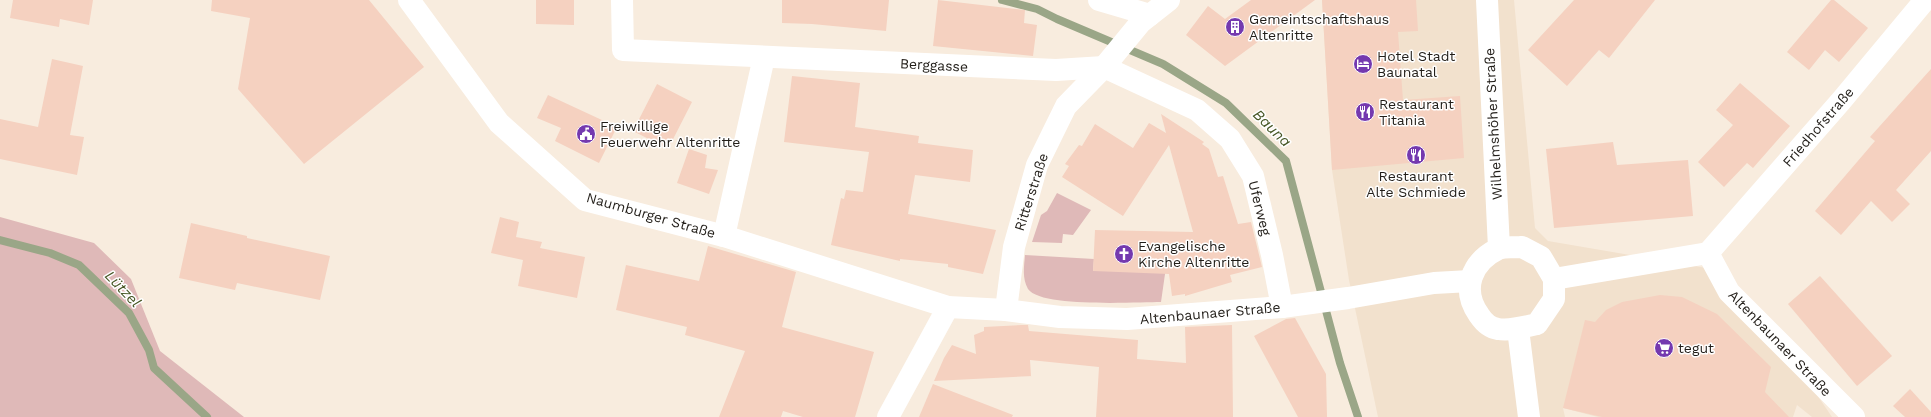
<svg xmlns="http://www.w3.org/2000/svg" width="1931" height="417" viewBox="0 0 1931 417" font-family="'Work Sans',sans-serif">
	<style>
		.built { fill: #f2e1cd }
		.green { fill: #dfb9b8 }
		.lines { fill: none; stroke-linecap: round; stroke-linejoin: round }
		.stream { stroke: #9aa687; stroke-width: 8 }
		.building { fill: #f5d1c0 }
		.minor { stroke: #fff; stroke-width: 22 }
		.labels { text-anchor: middle; stroke-width: 3; stroke-linejoin: round; paint-order: stroke }
		.poi-label { font-size: 14px; fill: #221e19; stroke: #fff; text-anchor: start }
		.street-label { font-size: 14px; fill: #221e19; stroke: #fff }
		.water-label { font-size: 15px; font-style: italic; fill: #465624; stroke: #fff }
	</style>
	<rect width="100%" height="100%" fill="#f8ecde"/>
	<path class="built" d="M1322 0H1514L1535 228 1548 241 1712 269 1794 361 1832 417H1812L1797 405 1793 417H1598L1563 408 1565 417H1378L1349 280 1332 170Z"/>
	<g class="green">
		<path d="M1057 193 1091 210 1073 235 1063 234 1062 243 1032 242 1041 215 1047 211Z"/>
		<path d="M0 217 94 243 131 279 160 351 244 417H0Z"/>
		<path d="M1025 255 1094 259 1093 271 1166 267 1161 302C1137 302 1041 308 1028 289 1022 278 1024 267 1025 255Z"/>
	</g>
	<g class="lines">
		<g class="stream">
			<path d="M1002 0 1037 9 1057 19 1163 64 1226 103 1286 161 1340 363 1358 417"/>
			<path d="M0 240 50 253 79 265 129 313 149 350 154 368 207 417"/>
		</g>
	</g>
	<g class="building">
		<path d="M13 0H93L89 25 60 19 59 27 10 18Z"/>
		<path d="M212 0H369L424 67 304 164 238 89 250 18 211 11Z"/>
		<path d="M536 0H574V25L536 24Z"/>
		<path d="M782 0H889L886 31 812 24 782 23Z"/>
		<path d="M938 0 1025 10 1024 23 1037 25 1033 56 933 46Z"/>
		<path d="M1251 0H1315L1225 66 1186 35 1208 6 1225 19Z"/>
		<path d="M1322 0H1416L1418 31 1398 32 1403 100 1460 96 1464 158 1332 170Z"/>
		<path d="M1574 0H1655L1609 58 1599 50 1567 86 1528 50Z"/>
		<path d="M1831 0H1834L1868 28 1839 62 1825 50 1809 70 1787 52Z"/>
		<path d="M52 59 83 66 70 135 84 137 77 175 0 159V119L38 127Z"/>
		<path d="M1931 69V151L1896 190 1910 204 1892 222 1871 201 1841 235 1815 211 1875 141 1870 137Z"/>
		<path d="M792 76 860 83 855 127 919 136 918 143 973 150 970 182 915 175 908 214 996 230 983 274 948 267V264L900 259V261L831 245 841 198 844 199 846 190 863 192 869 152 784 142Z"/>
		<path d="M1740 83 1790 126 1753 168 1747 163 1724 187 1698 162 1733 125 1716 110Z"/>
		<path d="M657 84 692 102 668 149 633 131Z"/>
		<path d="M548 95 617 127 599 163 555 141 561 128 537 118Z"/>
		<path d="M1161 114 1204 142 1202 144 1209 149 1218 177 1223 176 1238 224 1251 222 1262 267 1230 275 1232 282 1185 296V294L1172 296 1169 274 1093 271 1095 230 1193 232 1169 145 1123 216 1062 177 1069 166 1065 164 1079 145 1082 146 1095 124 1133 148 1149 123 1166 133Z"/>
		<path d="M1613 142 1617 165 1688 160 1693 216 1554 228 1546 149Z"/>
		<path d="M689 149 707 155 705 168 718 170 709 194 677 183Z"/>
		<path d="M500 217 519 222 516 237 542 242 540 248 585 257 577 298 518 286 523 260 491 253Z"/>
		<path d="M191 223 247 236V238L330 256 320 300 237 283 235 290 179 278Z"/>
		<path d="M708 246 796 272 782 327 874 352 855 417H803L783 411 781 417H719L745 351 685 335 687 327 616 310 626 265 699 281Z"/>
		<path d="M1820 276 1892 356 1857 386 1788 304Z"/>
		<path d="M1660 295 1682 297 1717 314 1771 367 1765 392 1789 417H1602L1563 408 1585 320 1595 322 1606 310 1622 302Z"/>
		<path d="M1295 318 1326 374 1327 417H1298L1254 336 1286 319Z"/>
		<path d="M1022 325H1028L1029 331 1138 340 1137 359 1186 363 1185 327 1232 325 1233 417H1096L1099 367 1030 360 1031 376H1033L934 381 944 358 952 345 976 354 974 335 984 331V327Z"/>
		<path d="M933 384 1013 415 1012 417H919Z"/>
		<path d="M1910 389 1931 412V417H1905L1893 406Z"/>
	</g>
	<g class="lines">
		<g class="minor">
			<path d="M409 0 499 123 585 200 724 236 948 307 1006 310 1060 317 1127 319 1282 307 1348 298 1434 283 1470 281"/>
			<path d="M622 0 623 50 1056 70 1104 67 1197 110 1230 139 1253 176 1272 255 1282 307"/>
			<path d="M1099 0 1150 15"/>
			<path d="M1487 0 1499 248"/>
			<path d="M724 236 764 57"/>
			<path d="M1522 247 1541 257 1554 279V299L1537 324C1525 327 1510 331 1498 329 1490 328 1483 321 1479 315 1461 290 1471 262 1498 249 1504 246 1515 248 1522 247Z"/>
			<path d="M1708 253 1841 101 1925 0"/>
			<path d="M1708 253 1729 292 1854 417"/>
			<path d="M1554 279 1708 253"/>
			<path d="M1006 310 1014 247 1037 165 1066 106 1104 67 1141 22 1169 0"/>
			<path d="M1518 329 1529 417"/>
			<path d="M888 417 948 307"/>
		</g>
	</g>
	<defs>
		<symbol id="building-disc" viewBox="-11 -11 22 22"><circle r="9.5" fill="#7439af" stroke="#fff"/><path d="M-4-6H4V6H1V3H-1V6H-4ZM-2.5-4.3h1.7v1.8h-1.7ZM.8-4.3h1.7v1.8H.8ZM-2.5-1h1.7V.8h-1.7ZM.8-1h1.7V.8H.8Z" fill="#fff"/></symbol>
		<symbol id="hotel-disc" viewBox="-11 -11 22 22"><circle r="9.5" fill="#7439af" stroke="#fff"/><path d="M-6-4.5h1.5V1H6V5H4.5V3h-9V5H-6ZM-4 0a1.8 1.8 0 1 1 3.6 0ZM.5 0V-2.5h3Q6-2.5 6 0Z" fill="#fff"/></symbol>
		<symbol id="restaurant-disc" viewBox="-11 -11 22 22"><circle r="9.5" fill="#7439af" stroke="#fff"/><path d="M-5-6h1v4h1v-4h1v4h1v-4h1v5L-1.5 .5V6h-2V.5L-5-1ZM5-6V6H3V1.5H1.5Q1.5-4 5-6Z" fill="#fff"/></symbol>
		<symbol id="civic-disc" viewBox="-11 -11 22 22"><circle r="9.5" fill="#7439af" stroke="#fff"/><path d="M-.6-6.5H3V-4.5H.6V-3L4-1V1h2V6H-6V1h2V-1L-.6-3ZM-1.2 2.5V6h2.4V2.5Z" fill="#fff"/></symbol>
		<symbol id="church-disc" viewBox="-11 -11 22 22"><circle r="9.5" fill="#7439af" stroke="#fff"/><path d="M-1.2-6h2.4v3.5h3.3v2.4h-3.3V6h-2.4V-.1h-3.3v-2.4h3.3Z" fill="#fff"/></symbol>
		<symbol id="supermarket-disc" viewBox="-11 -11 22 22"><circle r="9.5" fill="#7439af" stroke="#fff"/><path d="M-6-5.5h2.5l.6 2H6L4.5 2H-2.5L-4.4-4H-6ZM-1.5 3.2a1.3 1.3 0 1 0 .1 0ZM3 3.2a1.3 1.3 0 1 0 .1 0Z" fill="#fff"/></symbol>
	</defs>
	<g fill-rule="evenodd">
		<use href="#building-disc" x="1224" y="16" width="22" height="22"/>
		<use href="#hotel-disc" x="1352" y="53" width="22" height="22"/>
		<use href="#restaurant-disc" x="1354" y="101" width="22" height="22"/>
		<use href="#civic-disc" x="575" y="123" width="22" height="22"/>
		<use href="#restaurant-disc" x="1405" y="144" width="22" height="22"/>
		<use href="#church-disc" x="1113" y="243" width="22" height="22"/>
		<use href="#supermarket-disc" x="1653" y="337" width="22" height="22"/>
	</g>
	<g class="labels">
		<g class="poi-label">
			<text x="1249" y="24">Gemeintschaftshaus<tspan x="1249" dy="16">Altenritte</tspan></text>
			<text x="1377" y="61">Hotel Stadt<tspan x="1377" dy="16">Baunatal</tspan></text>
			<text x="1379" y="109">Restaurant<tspan x="1379" dy="16">Titania</tspan></text>
			<text x="600" y="131">Freiwillige<tspan x="600" dy="16">Feuerwehr Altenritte</tspan></text>
			<text x="1416" y="181" text-anchor="middle">Restaurant<tspan x="1416" dy="16">Alte Schmiede</tspan></text>
			<text x="1138" y="251">Evangelische<tspan x="1138" dy="16">Kirche Altenritte</tspan></text>
			<text x="1678" y="353">tegut</text>
		</g>
		<g class="street-label">
			<text transform="translate(934 65) rotate(3)" y="5">Berggasse</text>
			<text transform="translate(1493 124) rotate(-93)" y="5">Wilhelmshöher Straße</text>
			<text transform="translate(1818 127) rotate(-49)" y="5">Friedhofstraße</text>
			<text transform="translate(1031 192) rotate(-72)" y="5">Ritterstraße</text>
			<text transform="translate(1260 208) rotate(76)" y="5">Uferweg</text>
			<text transform="translate(651 215) rotate(16)" y="5">Naumburger Straße</text>
			<text transform="translate(1210 313) rotate(-5)" y="5">Altenbaunaer Straße</text>
			<text transform="translate(1780 343) rotate(46)" y="5">Altenbaunaer Straße</text>
		</g>
		<g class="water-label">
			<text transform="translate(1272 128) rotate(44)" y="5">Bauna</text>
			<text transform="translate(123 289) rotate(46)" y="5">Lützel</text>
		</g>
	</g>
</svg>
